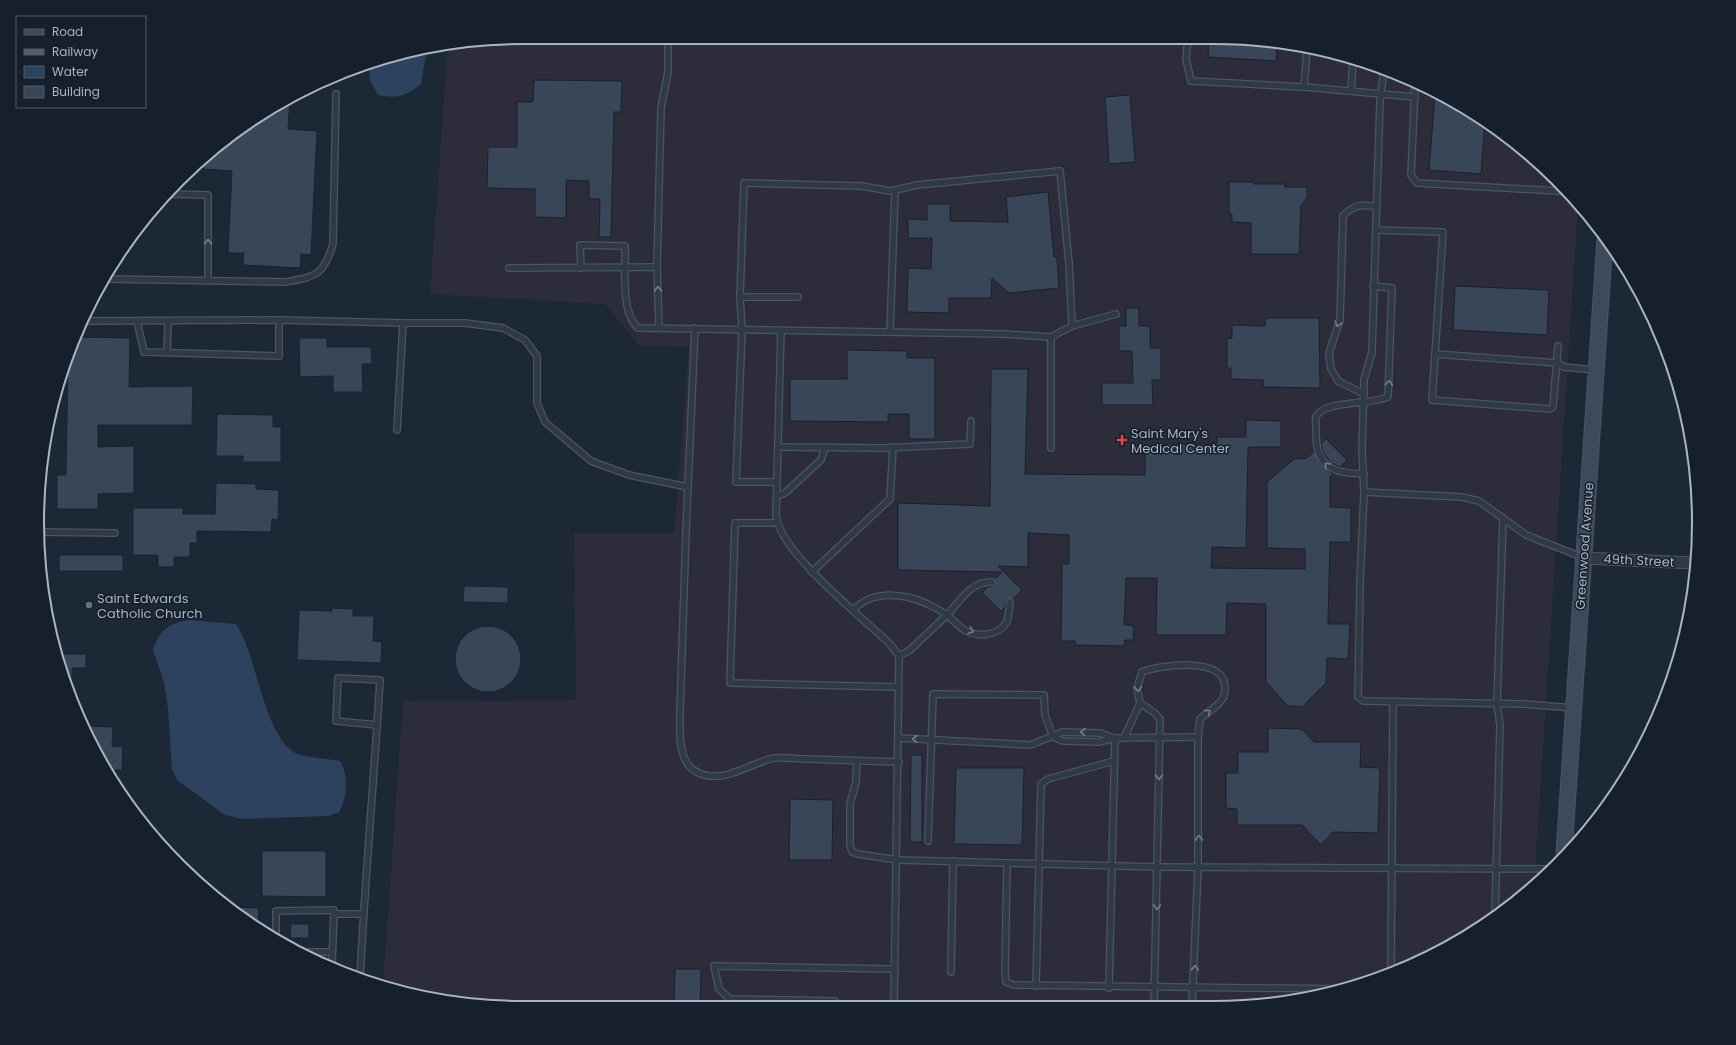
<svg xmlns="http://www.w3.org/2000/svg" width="1736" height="1045" viewBox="0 0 1736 1045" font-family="Poppins,sans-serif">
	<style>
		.medical { fill: #2d2c3b }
		.water { fill: #2c425e }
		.building { fill: #384658; stroke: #18212e }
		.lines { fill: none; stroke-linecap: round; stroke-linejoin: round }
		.lane-casing { stroke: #4b5563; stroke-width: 8 }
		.street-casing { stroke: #4b5563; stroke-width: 13 }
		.secondary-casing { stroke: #4b5563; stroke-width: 17 }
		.lane { stroke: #303a47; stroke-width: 5.5 }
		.street { stroke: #303a47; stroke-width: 11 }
		.secondary { stroke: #3e495b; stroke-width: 15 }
		.rail { stroke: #515e6f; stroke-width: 3; stroke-dasharray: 4 4; stroke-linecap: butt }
		.oneway { stroke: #737e8c }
		.health-dot { fill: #e0444e; stroke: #161f2c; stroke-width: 1.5 }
		.worship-dot { fill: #6b7280; stroke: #161f2c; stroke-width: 1.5 }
		.labels { text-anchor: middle; stroke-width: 3; stroke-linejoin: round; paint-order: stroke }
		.poi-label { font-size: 13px; fill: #a9b5c5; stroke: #161f2c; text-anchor: start }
		.street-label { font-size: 13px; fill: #a9b5c5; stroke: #161f2c }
		.rim { fill: none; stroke: #a9b5c5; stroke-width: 2 }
	</style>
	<rect width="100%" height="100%" fill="#1d2837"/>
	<path class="medical" d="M1245 38 1370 63 1483 119 1557 179 1578 205 1534 887 1456 943 1339 991 1245 1007H491L383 986 403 701 576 700 574 533H674L689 347 639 345 605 304 430 294 448 44 459 41Z"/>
	<g class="water">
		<path d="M427 49 421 84C406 96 398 99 378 95L370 80 369 62Z"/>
		<path d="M188 620 236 624C258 657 263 734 295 753 302 757 330 759 340 761 349 775 347 798 339 812L328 816 242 819 225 815 177 780 172 769 168 709 164 682 153 650C161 628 167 625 188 620Z"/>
	</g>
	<g class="building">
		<path d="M1209 38H1245L1277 44 1276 61 1208 57Z"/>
		<path d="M534 80 622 81 621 112H614L611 237H599L600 199H589V181L566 180V218L535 217V189L487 188 488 147H517V102H533Z"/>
		<path d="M1130 95 1135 162 1109 164 1105 97Z"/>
		<path d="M1435 95 1485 120 1481 174 1429 170Z"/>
		<path d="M290 98 288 129 317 131 311 255 301 254 300 268 243 265 244 253H228L232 171 203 169V158L227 137Z"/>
		<path d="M1229 182H1254V184H1285V187H1307V198L1301 205 1299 254H1251V223L1232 222V214H1229Z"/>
		<path d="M1048 192 1054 257H1057L1059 288 1009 293 992 278 991 298H949V313L907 312 908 268 931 269 932 238H908V219L927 220V204H950V221L1008 222 1006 197Z"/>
		<path d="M1455 286 1549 290 1547 335 1453 330Z"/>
		<path d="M1126 308H1139V326H1150V348H1161V380H1152L1153 405H1102V383H1133L1132 351H1119V326H1126Z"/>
		<path d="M1266 318H1319L1320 388 1263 387 1264 380 1231 379V368H1227V339L1232 338V325L1265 326Z"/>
		<path d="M77 337 130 338 129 387 193 386 192 425H98V447L134 446V493L98 494V509H57V475H66L68 357Z"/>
		<path d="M299 338H327V347H371L372 364H362L363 392H333V376L300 377Z"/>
		<path d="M847 350 907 351V358H935V439H909V414H888V422L790 421V379H847Z"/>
		<path d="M991 369H1028L1025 474 1145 475V450H1165L1166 444H1217V437H1246V420L1281 421V447H1248L1246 548 1212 547 1211 568 1305 569V549L1267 548V482L1294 459 1307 458 1314 451 1320 463 1333 474 1330 477V507L1351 508V542H1330L1328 624H1350L1348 659 1327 658 1326 683 1302 707 1288 706 1266 682V604L1227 603 1226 635H1156L1157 578H1126L1124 625H1131L1134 628 1133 640H1125L1124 646 1075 645V641H1061L1062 564H1069V535L1028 533V567L998 566 1022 590 1013 599H1007L1005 607 1001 611 982 593 988 587 995 585V579L1002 572 898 570V503L990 506Z"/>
		<path d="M217 414 273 415V427H281V462H243V456H216Z"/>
		<path d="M1326 439 1347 460 1340 467 1330 462 1323 452 1321 444Z"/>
		<path d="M216 483 256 484V489L279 490 278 520 272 519 271 532 197 531V543H190V557H174V567H158V555H133V508H183V514H215Z"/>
		<rect x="59" y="555" width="64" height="16"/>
		<path d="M464 586 508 587V603L463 602Z"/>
		<path d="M332 608 353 609V616H374L373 641 382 642 381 663 297 660 299 610 332 611Z"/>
		<circle cx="488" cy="659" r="33"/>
		<path d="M56 654H86V668H72V699L63 679Z"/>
		<path d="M84 726 113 727 112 746 123 747 122 770H114L113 782 102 765Z"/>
		<path d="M1268 728 1302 729 1314 742H1361L1360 767 1380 768 1378 833 1333 832 1321 845 1302 825H1237V809L1226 808V773H1238V752H1268Z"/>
		<path d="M911 755H922V842H910Z"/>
		<path d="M956 768H1024L1022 845 954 844Z"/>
		<path d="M790 799 833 800 832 860H789Z"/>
		<path d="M262 851H326V897L262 896Z"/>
		<path d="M230 907 259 908 258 929 253 926Z"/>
		<path d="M291 924H309V938H290Z"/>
		<path d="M675 969H701L700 1007H674Z"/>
	</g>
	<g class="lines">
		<defs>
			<g id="lane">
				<path d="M1188 38 1186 59 1191 81 1304 87 1415 97"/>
				<path d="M1384 70 1380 101 1372 352 1364 380 1362 450 1364 492 1360 584 1358 697 1363 701 1524 704 1573 708"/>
				<path d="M1415 85 1411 175 1417 183 1558 191 1559 182"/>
				<path d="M1304 87 1307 50"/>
				<path d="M1351 91 1353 60"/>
				<path d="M167 194 208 195V281"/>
				<path d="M1376 230 1443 232 1432 400 1550 409 1553 407 1558 346"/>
				<path d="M657 267 661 108 668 72V40"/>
				<path d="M509 268 657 267 659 328"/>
				<path d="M581 268 580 245 625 246C626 269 620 312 638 328L1004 334 1051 337"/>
				<path d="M106 279 286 282C317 276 323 276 333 244L336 94"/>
				<path d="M740 297H798"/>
				<path d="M85 321 279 320 403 323 397 430"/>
				<path d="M137 321 144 352 279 356V320"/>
				<path d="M403 323H465L503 328 525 340 537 356V403L545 422 591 461 629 475 688 487"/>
				<path d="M695 328 686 532 680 711C680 729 677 760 695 771 720 786 747 765 770 759 781 756 796 759 807 759 837 760 868 761 899 762"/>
				<path d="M781 330 776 515C779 552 862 617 890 644L899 656 894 1007"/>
				<path d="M890 332 895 191"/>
				<path d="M167 352 168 321"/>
				<path d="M1435 354 1557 363 1564 367 1595 370"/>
				<path d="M1364 394 1338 381 1331 369 1329 353 1340 320 1343 216C1354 204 1361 205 1376 206"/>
				<path d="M778 447 882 448 970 444 971 421"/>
				<path d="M1051 448V337L1072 326 1116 314"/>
				<path d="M1364 474C1345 473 1328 473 1319 454 1316 446 1316 439 1316 430 1316 426 1315 421 1316 417 1322 400 1372 405 1388 397L1392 288 1373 286"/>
				<path d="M777 482H736L742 330 740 297 744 183 861 186 891 191 917 185 1060 171 1069 263 1072 326"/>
				<path d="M1364 492 1462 497 1479 501 1526 535 1582 557"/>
				<path d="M777 496 785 493 821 460 825 447"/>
				<path d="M777 523H735L730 683 899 687"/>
				<path d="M38 532 115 533"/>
				<path d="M812 572 890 499 893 447"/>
				<path d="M992 582C971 581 960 601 947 615 953 620 959 627 966 631 978 637 998 636 1006 623 1009 618 1009 608 1010 602"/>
				<path d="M853 609C858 606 864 601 869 599 895 589 925 600 947 615L910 650 899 656"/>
				<path d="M899 738 1030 745 1063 732 1100 733 1114 738"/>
				<path d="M1124 738 1140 703"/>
				<path d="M857 761 856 782 850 804V845L852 852 858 854 898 860 1158 867 1550 869"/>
				<path d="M928 841 933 694 1044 695 1045 715 1053 737 1063 741 1099 742 1115 738 1198 737"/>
				<path d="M1007 863 1005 972 1006 982 1014 985 1344 989"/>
				<path d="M334 914H363"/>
				<path d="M1495 915 1500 725 1497 704 1503 518"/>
				<path d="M276 938V911L334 910 332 965"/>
				<path d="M305 952H332"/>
				<path d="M1391 970 1393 702"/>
				<path d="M951 972 953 861"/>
				<path d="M360 979C365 879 374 780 380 680L338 678 336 721 377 725"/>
				<path d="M1036 986 1041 784 1048 779 1114 761"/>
				<path d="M1109 988 1115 738"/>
				<path d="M840 1007 835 1001 730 999 719 989 714 966 895 969"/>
				<path d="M1154 1007 1160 719 1155 713 1140 703 1137 688 1142 672C1160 665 1223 656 1225 686 1225 690 1225 695 1223 698 1218 707 1207 712 1200 719L1198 737V868L1192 1007"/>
			</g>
			<path id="street" d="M1583 558 1695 563"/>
			<path id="secondary" d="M1564 853 1605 239"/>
		</defs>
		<use href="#lane" class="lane-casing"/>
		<use href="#street" class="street-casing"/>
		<use href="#secondary" class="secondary-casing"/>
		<use href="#lane" class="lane"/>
		<use href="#street" class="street"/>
		<use href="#secondary" class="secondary"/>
		<path class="rail" d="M1690 613 1697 504"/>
	</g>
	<defs><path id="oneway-chevron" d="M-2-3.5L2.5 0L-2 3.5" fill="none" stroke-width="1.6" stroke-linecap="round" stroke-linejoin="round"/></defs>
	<g class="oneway">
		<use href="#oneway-chevron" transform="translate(208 242) rotate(-90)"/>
		<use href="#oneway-chevron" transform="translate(658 289) rotate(-91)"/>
		<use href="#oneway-chevron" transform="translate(1338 324) rotate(107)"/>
		<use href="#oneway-chevron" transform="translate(1389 383) rotate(-85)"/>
		<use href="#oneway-chevron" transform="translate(1327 465) rotate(-134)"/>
		<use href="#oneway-chevron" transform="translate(971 631) rotate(20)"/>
		<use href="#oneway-chevron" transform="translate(1138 689) rotate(88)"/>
		<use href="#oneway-chevron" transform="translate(1208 712) rotate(-39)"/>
		<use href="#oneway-chevron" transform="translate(1083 732) rotate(-178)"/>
		<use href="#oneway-chevron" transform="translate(915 739) rotate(-179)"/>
		<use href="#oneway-chevron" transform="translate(1159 777) rotate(91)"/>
		<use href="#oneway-chevron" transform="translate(1199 838) rotate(-90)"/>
		<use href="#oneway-chevron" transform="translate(1157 907) rotate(91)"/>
		<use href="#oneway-chevron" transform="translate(1195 968) rotate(-88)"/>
	</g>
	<path class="health-dot" d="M1120 434h4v4h4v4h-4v4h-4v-4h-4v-4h4z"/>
	<circle class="worship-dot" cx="89" cy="605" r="4"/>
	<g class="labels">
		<g class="poi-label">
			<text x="1131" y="438">Saint Mary's<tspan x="1131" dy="15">Medical Center</tspan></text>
			<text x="97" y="603">Saint Edwards<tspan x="97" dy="15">Catholic Church</tspan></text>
		</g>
		<g class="street-label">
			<text transform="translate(1584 546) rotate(-86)" y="5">Greenwood Avenue</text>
			<text transform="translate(1639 560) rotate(3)" y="5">49th Street</text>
		</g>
	</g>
	<path d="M0 0H1736V1045H0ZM522 44H1214A478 478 0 0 1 1692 522V523A478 478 0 0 1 1214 1001H522A478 478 0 0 1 44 523V522A478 478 0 0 1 522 44Z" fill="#161f2c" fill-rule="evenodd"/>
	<path class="rim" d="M522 44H1214A478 478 0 0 1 1692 522V523A478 478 0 0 1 1214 1001H522A478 478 0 0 1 44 523V522A478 478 0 0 1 522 44Z"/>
	<rect x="16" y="16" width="130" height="92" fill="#161f2c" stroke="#515b69"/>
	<rect x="24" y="29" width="20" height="6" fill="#3e495b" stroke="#515b69"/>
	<text x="52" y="36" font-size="12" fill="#a9b5c5">Road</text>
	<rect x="24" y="49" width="20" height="6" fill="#515e6f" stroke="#515b69"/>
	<text x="52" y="56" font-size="12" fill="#a9b5c5">Railway</text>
	<rect x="24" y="66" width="20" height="12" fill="#2c425e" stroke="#515b69"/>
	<text x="52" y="76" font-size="12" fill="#a9b5c5">Water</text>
	<rect x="24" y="86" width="20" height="12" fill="#384658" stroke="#515b69"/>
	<text x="52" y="96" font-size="12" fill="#a9b5c5">Building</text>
</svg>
